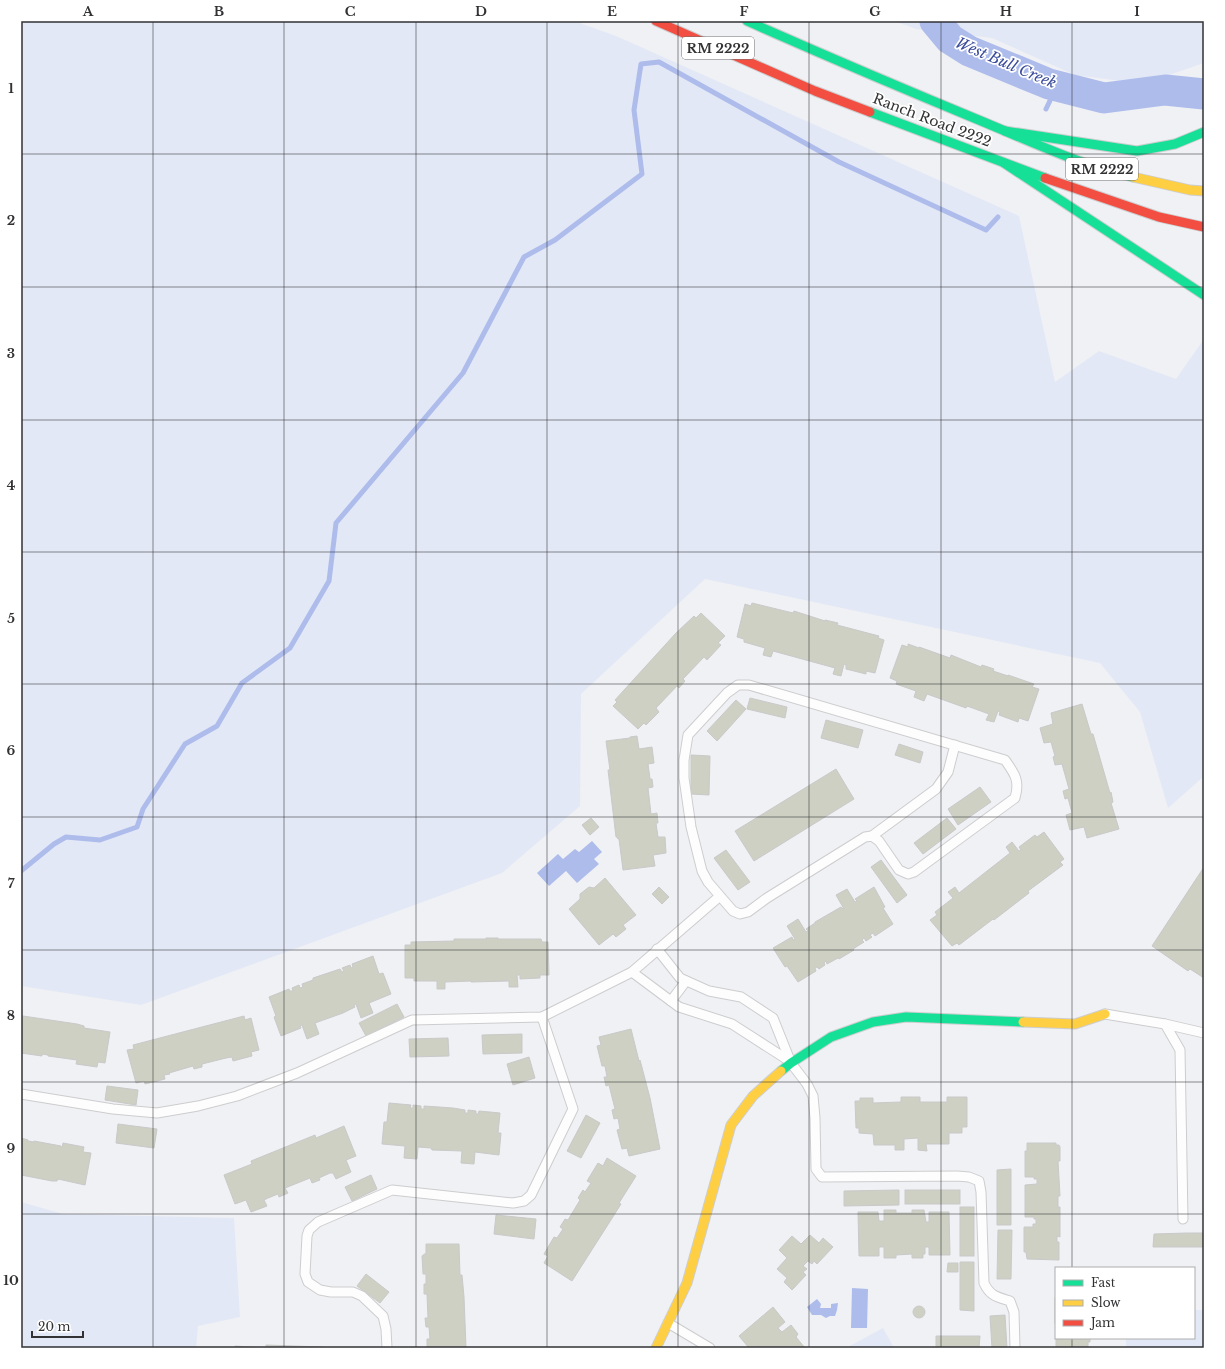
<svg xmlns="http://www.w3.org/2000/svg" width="1225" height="1369" viewBox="0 0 1225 1369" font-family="'Libre Baskerville',serif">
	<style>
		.green { fill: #e3e8f6 }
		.water { fill: #aebcec }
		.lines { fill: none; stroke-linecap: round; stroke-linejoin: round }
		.stream { stroke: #aebcec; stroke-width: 5 }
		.river { stroke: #aebcec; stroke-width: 31 }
		.building { fill: #cdd0c2; stroke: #c9c9ca }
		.lane-casing { stroke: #cdcdcf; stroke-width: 11 }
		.fast-casing { stroke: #cdcdcf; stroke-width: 11 }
		.slow-casing { stroke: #cdcdcf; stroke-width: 11 }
		.jam-casing { stroke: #cdcdcf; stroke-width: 11 }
		.lane { stroke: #fdfdfd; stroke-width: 9 }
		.fast { stroke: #16e098; stroke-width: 9 }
		.slow { stroke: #ffcf43; stroke-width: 9 }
		.jam { stroke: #f24e42; stroke-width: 9 }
		.grid { fill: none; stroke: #323234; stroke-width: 1; stroke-opacity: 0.55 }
		.labels { text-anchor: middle; stroke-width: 3.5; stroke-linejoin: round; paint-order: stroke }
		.shield { fill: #fff; stroke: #707071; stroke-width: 1 }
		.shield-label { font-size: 13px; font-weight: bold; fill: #323234 }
		.street-label { font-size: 14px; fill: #323234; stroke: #fff }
		.water-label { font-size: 15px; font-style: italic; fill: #3b4c9b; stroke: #fff }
		.neatline { fill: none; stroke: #323234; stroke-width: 1.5 }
		.grid-label { font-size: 13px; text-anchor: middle; font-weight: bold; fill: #323234 }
	</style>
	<rect width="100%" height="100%" fill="#f0f1f4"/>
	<g class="green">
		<path d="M21 21H574L616 36 1019 216 1055 382 1099 351 1176 379 1204 339V760L1203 761 1202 778 1168 808 1140 712 1100 663 705 579 581 694 580 806 502 873 141 1005 21 986Z"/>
		<path d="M894 21H1204V63L1143 84 1075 75 992 38 916 29Z"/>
		<path d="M21 1202 63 1214 234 1218 240 1317 198 1326 196 1348H21Z"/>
		<path d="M1194 1310H1204V1348H1126V1338H1194Z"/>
		<path d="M883 1328 894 1348H846Z"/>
	</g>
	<g class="water">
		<path d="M592 841 602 852 594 859 599 864 577 883 566 871 549 886 537 873 558 854 563 859 575 849 579 852Z"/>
		<path d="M852 1288 868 1289 867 1328H851Z"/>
		<path d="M817 1299 821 1304 820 1308H831V1304L838 1303 837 1310 835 1316H830L826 1318 821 1315H812L807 1307Z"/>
	</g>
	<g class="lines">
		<g class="stream">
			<path d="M1046 109 1057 86"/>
			<path d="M21 871 54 844 66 837 100 840 137 827 143 809 185 744 217 726 242 683 290 648 329 581 336 523 463 373 524 257 555 240 642 174 634 110 641 64 659 62 839 162 986 230 998 217"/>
		</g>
		<path class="river" d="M935 21 950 39 969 51 1049 84 1104 98 1165 90 1204 94"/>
	</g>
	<g class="building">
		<path d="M752 603 793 613 794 611 825 621V620L838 623 837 625 879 636 878 638 884 640 875 673 866 671V674L846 669V665L844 664 841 676 833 674 835 668 773 651 771 657 763 655 765 648 744 642V639L737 637 745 604 751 606Z"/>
		<path d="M701 613 725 636 718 643 721 645 707 660 704 657 683 679 685 681 679 688 677 686 656 708 659 712 646 725 644 723 638 729 613 706 617 702 615 700 676 633 694 616 696 618Z"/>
		<path d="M908 644 919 648V647L950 658 951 655 981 667 982 665 994 669 993 671 1008 676V675L1034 684 1032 687 1039 689 1028 721 1019 718 1018 722 999 715 1000 712 998 711 994 722 986 720 989 714 967 706 966 708 927 694 924 701 914 697 916 691 896 684 897 681 890 678 902 645 908 647Z"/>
		<path d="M750 698 787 707 785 718 747 709Z"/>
		<path d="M736 700 746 709 717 741 707 731Z"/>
		<path d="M1082 704 1091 734H1093L1110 793 1111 792 1113 802 1111 803 1119 829 1087 838 1084 827 1070 830 1066 815 1072 813 1068 798 1065 799 1063 791 1069 789 1062 764 1055 765 1053 757 1055 756 1051 742 1044 743 1040 728 1053 724 1051 713Z"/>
		<path d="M826 720 863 730 858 748 821 738Z"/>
		<path d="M637 736 639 749 652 747 654 763 648 764 650 779H652L653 787 648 788 651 814 657 813 658 823H656L658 837H665L666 853 653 855 655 866 623 870 619 839H618L617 837H616L608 770H610L606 741 630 738V737Z"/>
		<path d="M899 744 923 752 920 763 895 755Z"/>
		<path d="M691 755 710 756 709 795 691 794Z"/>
		<path d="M836 769 854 799 754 861 735 831Z"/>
		<path d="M980 787 991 802 958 825 948 809Z"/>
		<path d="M591 818 599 827 590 835 582 825Z"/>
		<path d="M947 818 956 829 923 854 914 843Z"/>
		<path d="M1044 832 1064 859 1060 862 1063 865 1028 891 1029 893 994 920 993 919 959 945 957 943 952 946 930 920 937 915 935 912 953 898 948 892 955 887 959 893 1010 853 1006 847 1012 842 1019 851 1021 850 1019 847 1035 835 1037 837Z"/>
		<path d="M726 850 750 882 738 890 714 858Z"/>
		<path d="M881 860 907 895 897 903 871 867Z"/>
		<path d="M1204 867V978L1190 969 1188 971 1152 946Z"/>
		<path d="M605 878 636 915 623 925 626 929 616 937 613 934 599 945 569 909 580 899V894L589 887 594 888Z"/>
		<path d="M659 887 669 897 662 904 652 894Z"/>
		<path d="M874 887 885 907 883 908 893 924 875 936 873 933 870 935 872 937 866 941 864 938 862 940 864 942 853 949 854 950 839 959 838 958 827 964 826 961 824 963 825 965 819 969 817 967 815 968 816 971 798 982 787 966 785 967 773 948 792 937 793 940 795 939 787 926 798 919 806 932 808 931 806 929 815 923V922L841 907 843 909H844L836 895 847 889 855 902 857 901 855 899Z"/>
		<path d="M486 938H498V939H541L542 942H548L549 975H540V978L520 979V975H517L518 987H509V981L471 982V981L445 982V989H437V981H414V978H405V945H411V942L454 941V939H486Z"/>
		<path d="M373 956 379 974 383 973 391 994 369 1003 373 1013 361 1018 356 1004 354 1005 355 1007 343 1013 315 1023 319 1034 307 1039 302 1025 300 1026 301 1028 281 1036 274 1017 276 1016 269 997 289 989 290 991H293L292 988 299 985 300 988 303 987 302 984 313 980V978L340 969 342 972 344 971 342 968 350 965 351 968 353 967 352 964Z"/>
		<path d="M397 1004 404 1017 366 1036 359 1023Z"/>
		<path d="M23 1016 77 1024 84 1026V1028L110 1032 105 1063 98 1062 97 1067 76 1064 77 1060 48 1056V1055L42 1054V1056L21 1053V1017Z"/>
		<path d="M244 1016 245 1020 251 1018 259 1050 251 1052 252 1056 233 1061 232 1057 226 1058 202 1064V1067L194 1069 193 1066 169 1073 170 1074 164 1075 165 1079 145 1084 144 1081 136 1083 127 1050 134 1049 133 1045Z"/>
		<path d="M631 1029 639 1061 640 1060 650 1098 660 1149 629 1156 627 1148 622 1149 617 1130 620 1129 618 1118 614 1119 612 1110 615 1109 609 1085 606 1086 604 1077H607L605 1066H602L597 1046 601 1045 599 1037Z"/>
		<path d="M522 1034V1053L483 1054 482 1035Z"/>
		<path d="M448 1038 449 1056 410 1057 409 1039Z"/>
		<path d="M529 1057 535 1078 513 1085 507 1064Z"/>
		<path d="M107 1086 138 1090 136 1105 105 1100Z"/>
		<path d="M901 1097H920V1102H947V1097H967V1127H962V1133H949V1144H926L927 1151 918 1150V1138L904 1139V1150H895V1145H874L873 1134 859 1133V1128H856L855 1101H860V1098H873V1103L901 1102Z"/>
		<path d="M389 1103 411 1105 410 1108H413V1105L421 1106V1109H424V1106L453 1108 465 1110V1113H468V1110L476 1111V1114H478L479 1111 500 1113 498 1133H501L499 1155 475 1152 474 1164 461 1163 462 1151 432 1150 431 1148 418 1147 417 1159 404 1158 405 1146 382 1144 384 1122H387Z"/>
		<path d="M586 1115 600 1123 581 1158 567 1151Z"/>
		<path d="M118 1124 157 1129 154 1148 116 1143Z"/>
		<path d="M344 1126 356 1156 346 1160 351 1172 336 1179 333 1173H330L319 1178 320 1180 312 1183 310 1178 285 1188 288 1193 279 1197 278 1194 268 1198 264 1200 267 1206 251 1212 246 1200 235 1204 224 1175 252 1164 251 1161 315 1135 316 1138Z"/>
		<path d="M21 1138 28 1140V1141L34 1142V1141L61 1146 62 1148 63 1143 84 1147 83 1152 91 1153 85 1185 58 1179 57 1181H52L21 1175Z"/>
		<path d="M1027 1143H1056V1145H1059L1060 1147V1161H1058L1060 1196H1058V1207H1060V1237L1057 1236V1242H1059V1260L1027 1259 1026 1252H1024V1227H1033V1224H1036V1219H1034V1217H1025V1185L1037 1184V1179H1034V1177H1025V1151H1027Z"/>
		<path d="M607 1158 636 1176 619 1203 621 1204 609 1223 572 1281 544 1263 548 1256 544 1254 554 1237 557 1238 563 1229 560 1227 565 1219 568 1220 580 1200 578 1198 583 1190 585 1192 591 1183 587 1181 598 1163 603 1166Z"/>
		<path d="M1011 1169V1225H997V1170Z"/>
		<path d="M371 1175 377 1189 352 1201 345 1187Z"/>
		<path d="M899 1190V1205L844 1206V1191Z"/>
		<rect x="905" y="1190" width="55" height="14"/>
		<rect x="960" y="1207" width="14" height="49"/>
		<path d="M884 1210H896V1213H912V1210H924L926 1222H929V1212H949L950 1255H929V1247H925V1254H923V1258H912V1254L896 1255V1258H884V1247H879V1256H859L858 1212H878L879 1221H884Z"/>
		<path d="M496 1215 536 1219 534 1239 494 1234Z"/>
		<path d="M998 1230H1012L1011 1279H997Z"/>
		<path d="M1187 1233H1204V1247H1153L1154 1234Z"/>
		<path d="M810 1235 819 1243 823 1238 833 1247 817 1264 814 1261 812 1264 808 1261 803 1266 807 1269 803 1272 806 1275 792 1290 784 1282 787 1278 777 1269 787 1258 779 1250 792 1236 801 1244Z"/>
		<path d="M426 1244H459L460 1275H462L464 1297 466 1348H427V1339H430L429 1327H426L425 1318H428L427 1294H424V1284H426V1274H423L422 1256 426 1253Z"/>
		<path d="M960 1262H974V1311L960 1310Z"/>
		<path d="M948 1263H958V1272H947Z"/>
		<path d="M366 1274 389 1292 380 1303 357 1286Z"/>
		<rect x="1055" y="1298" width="1" height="25"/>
		<circle cx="919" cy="1312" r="6"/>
		<path d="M773 1307 785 1322 778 1328 782 1332 791 1325 798 1334 796 1337 805 1348H761L759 1346 756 1348H749L739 1336Z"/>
		<path d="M1005 1315 1007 1348H992L990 1316Z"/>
		<path d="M1056 1332V1338H1090V1342H1088V1348H1056Z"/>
		<path d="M936 1336H980L979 1348H936Z"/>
		<path d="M266 1345 322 1347 327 1348H266Z"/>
		<path d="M235 1346 266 1348H235Z"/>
	</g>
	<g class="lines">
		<defs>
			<g id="lane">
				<path d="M872 836 936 789 948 772 955 745"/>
				<path d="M657 949 680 978 709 991 741 997 773 1018 791 1063 807 1084 813 1096 815 1118 816 1169 822 1177 957 1176 969 1177 979 1181 981 1192 984 1283C990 1296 997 1297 1010 1301L1014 1312 1015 1348"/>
				<path d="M632 972 679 1007 732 1024 791 1062"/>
				<path d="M671 1001 686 981"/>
				<path d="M1105 1014 1165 1024 1180 1050 1183 1219"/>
				<path d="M1165 1024 1204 1033"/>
				<path d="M21 1094 113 1109 157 1113 198 1106 237 1096 297 1073 412 1020 542 1017 632 972 720 896 733 911 740 914 748 912 767 898 865 837 872 836 879 841 899 870 908 874 914 872 1015 798C1020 781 1015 774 1005 760L749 685H738L727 693 688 735 684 760V778L691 827 702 871 708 882 720 896"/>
				<path d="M668 1323 710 1348"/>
				<path d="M387 1348 386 1329 383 1316 362 1296 353 1292H331L320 1290 308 1282 305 1274 307 1236 309 1230 318 1222 392 1190 513 1203 524 1201 531 1195 573 1109 542 1017"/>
			</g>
			<g id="fast">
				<path d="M747 21C826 56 906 90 986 123 1034 143 1083 166 1133 177"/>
				<path d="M870 112 1045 178"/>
				<path d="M1005 131 1137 151 1175 144 1204 132"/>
				<path d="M1004 163 1204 295"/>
				<path d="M781 1071 791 1063 831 1037 873 1022 906 1017 1023 1022"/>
			</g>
			<g id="slow">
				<path d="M1133 177 1190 190 1204 191"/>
				<path d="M1023 1022 1075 1024 1105 1014"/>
				<path d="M656 1348 687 1283 731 1125 753 1096 781 1071"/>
			</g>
			<g id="jam">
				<path d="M656 21 815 91 870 112"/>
				<path d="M1045 178 1159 217 1204 227"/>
			</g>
		</defs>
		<use href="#lane" class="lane-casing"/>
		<use href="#fast" class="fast-casing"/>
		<use href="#slow" class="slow-casing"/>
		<use href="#jam" class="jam-casing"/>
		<use href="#lane" class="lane"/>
		<use href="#fast" class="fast"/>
		<use href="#slow" class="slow"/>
		<use href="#jam" class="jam"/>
	</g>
	<path class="grid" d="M153 21V1348M284 21V1348M416 21V1348M547 21V1348M678 21V1348M809 21V1348M941 21V1348M1072 21V1268M21 154H1204M21 287H1204M21 420H1204M21 552H1204M21 684H1204M21 817H1204M21 950H1204M21 1082H1204M21 1214H1204M1072 1338V1348"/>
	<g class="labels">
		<g class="shield">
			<rect x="682" y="37" width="72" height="22" rx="3"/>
			<rect x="1066" y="158" width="72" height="22" rx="3"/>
		</g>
		<g class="shield-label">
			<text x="718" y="53">RM 2222</text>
			<text x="1102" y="174">RM 2222</text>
		</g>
		<g class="street-label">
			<text transform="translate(932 120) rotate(21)" y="5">Ranch Road 2222</text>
		</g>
		<g class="water-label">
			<text transform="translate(1006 63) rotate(23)" y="5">West Bull Creek</text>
		</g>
	</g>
	<rect width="1225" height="1369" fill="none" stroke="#ffffff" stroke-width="44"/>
	<rect x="1055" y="1267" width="140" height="72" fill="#ffffff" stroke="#adadae"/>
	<rect x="1063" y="1280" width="20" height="6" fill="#16e098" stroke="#adadae"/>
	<text x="1091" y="1287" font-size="12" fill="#323234">Fast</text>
	<rect x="1063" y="1300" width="20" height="6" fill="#ffcf43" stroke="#adadae"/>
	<text x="1091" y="1307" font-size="12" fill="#323234">Slow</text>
	<rect x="1063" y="1320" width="20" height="6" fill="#f24e42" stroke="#adadae"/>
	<text x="1091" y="1327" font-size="12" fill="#323234">Jam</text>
	<path d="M32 1331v6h51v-6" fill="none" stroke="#323234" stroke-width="2"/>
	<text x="38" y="1331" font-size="12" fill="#323234" stroke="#ffffff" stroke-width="3" paint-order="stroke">20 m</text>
	<rect x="22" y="22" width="1181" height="1325" class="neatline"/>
	<g class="grid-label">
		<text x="88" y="16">A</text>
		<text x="219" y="16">B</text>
		<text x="350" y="16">C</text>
		<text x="481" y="16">D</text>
		<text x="612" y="16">E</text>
		<text x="744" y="16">F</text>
		<text x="875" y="16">G</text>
		<text x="1006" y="16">H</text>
		<text x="1137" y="16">I</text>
		<text x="11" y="93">1</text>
		<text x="11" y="225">2</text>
		<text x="11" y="358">3</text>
		<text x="11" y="490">4</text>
		<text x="11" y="623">5</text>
		<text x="11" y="755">6</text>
		<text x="11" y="888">7</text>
		<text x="11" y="1020">8</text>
		<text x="11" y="1153">9</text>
		<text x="11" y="1285">10</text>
	</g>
</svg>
